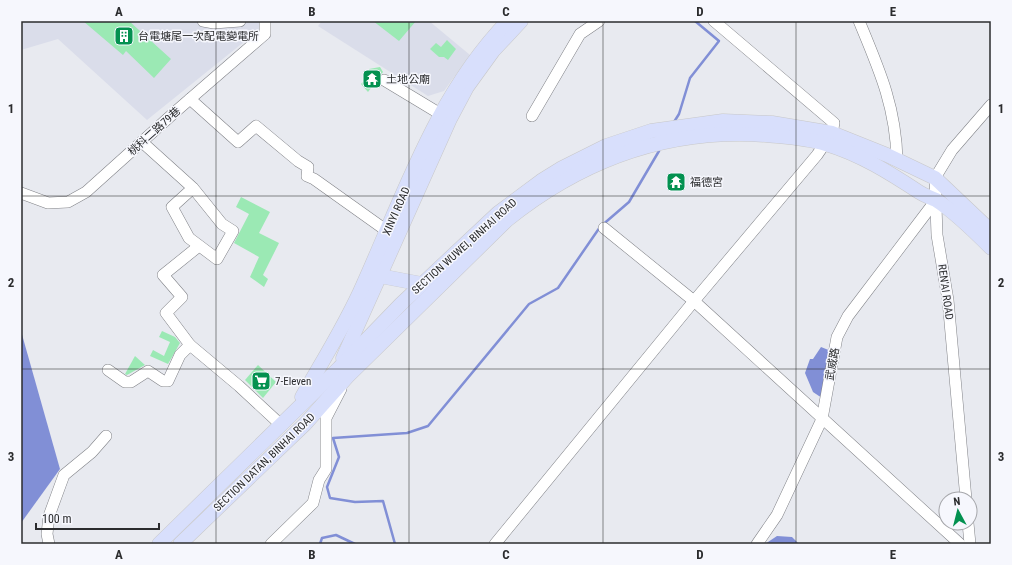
<svg xmlns="http://www.w3.org/2000/svg" width="1012" height="565" viewBox="0 0 1012 565" font-family="'Roboto Condensed','Noto Sans TC',sans-serif">
	<style>
		.built { fill: #daddea }
		.water { fill: #818fd6 }
		.lines { fill: none; stroke-linecap: round; stroke-linejoin: round }
		.stream { stroke: #818fd6; stroke-width: 2.5 }
		.building { fill: #9be9b4 }
		.minor-casing { stroke: #808287; stroke-width: 12 }
		.major-casing { stroke: #c8c8c9; stroke-width: 15 }
		.minor { stroke: #fff; stroke-width: 11 }
		.major { stroke: #d8dffc; stroke-width: 14 }
		.grid { fill: none; stroke: #2b2c2e; stroke-width: 1; stroke-opacity: 0.55 }
		.labels { text-anchor: middle; stroke-width: 3; stroke-linejoin: round; paint-order: stroke }
		.poi-label { font-size: 11px; fill: #2b2c2e; stroke: #f6f7fd; text-anchor: start }
		.street-label { font-size: 11px; fill: #2b2c2e; stroke: #f6f7fd }
		.neatline { fill: none; stroke: #2b2c2e; stroke-width: 1.5 }
		.grid-label { font-size: 13px; text-anchor: middle; font-weight: bold; fill: #2b2c2e }
	</style>
	<rect width="100%" height="100%" fill="#e8eaf0"/>
	<g class="built">
		<path d="M21 21H274L255 33 147 120 58 39 21 50Z"/>
		<path d="M322 21H429L470 55 444 91 428 96 318 26Z"/>
	</g>
	<g class="water">
		<path d="M21 331 60 469 21 523Z"/>
		<path d="M821 347 831 351 822 398 813 392 805 373 810 359H813Z"/>
		<path d="M777 536 792 537 799 544H765Z"/>
	</g>
	<g class="lines">
		<g class="stream">
			<path d="M674 122 679 114 690 78 719 41 695 21"/>
			<path d="M320 544 322 538 336 535 355 544"/>
			<path d="M395 544 383 501 355 502 330 498 327 487 339 457 333 438 407 433 428 426 529 304 558 288 600 227 629 202 659 151"/>
		</g>
	</g>
	<g class="building">
		<path d="M83 21H129L171 59 154 78 126 51 123 55Z"/>
		<path d="M373 21H416L399 41Z"/>
		<path d="M447 40 456 49 448 60 444 57H439L430 49 436 43 441 47Z"/>
		<path d="M380 67 383 72 368 92 361 84 370 74 369 69Z"/>
		<path d="M672 174 680 175 679 190 672 189Z"/>
		<path d="M241 197 270 212 259 233 279 243 263 275 268 279 264 287 250 277 259 257 234 243 249 214 236 207Z"/>
		<path d="M162 331 175 337 180 343 168 364 150 356 153 350 164 356 170 342 159 337Z"/>
		<path d="M135 356 145 365 127 375 125 374Z"/>
		<path d="M258 365 276 382 263 398 245 380Z"/>
	</g>
	<g class="lines">
		<defs>
			<g id="minor">
				<path d="M203 21 214 23 240 21"/>
				<path d="M859 21C879 69 896 107 897 160"/>
				<path d="M384 80 447 118"/>
				<path d="M190 99 238 142 256 126 298 161 308 167 307 176 314 179 387 231"/>
				<path d="M532 116 580 34 599 21"/>
				<path d="M142 142 193 188 222 224 233 231 217 259 189 238 172 207 193 188"/>
				<path d="M21 193 48 203 68 202 86 192 175 112 265 34V21"/>
				<path d="M604 228 694 301 960 544"/>
				<path d="M190 345 239 386 280 424"/>
				<path d="M108 370 125 382H131L148 371 163 381H168L180 355 190 345 166 313 182 297 163 275 199 246"/>
				<path d="M966 499 948 300 937 235 935 178 952 150 991 105"/>
				<path d="M968 523 970 544"/>
				<path d="M49 544 47 534 49 516 64 475 92 452 106 436"/>
				<path d="M271 544 313 503 319 480 326 469V418L341 389"/>
				<path d="M495 544 694 301 817 155 832 133 834 123 714 21"/>
				<path d="M757 544 777 515 822 419 837 337 848 316 936 200"/>
			</g>
			<g id="major">
				<path d="M380 276 422 284"/>
				<path d="M343 358 450 119 467 87 493 51 521 21"/>
				<path d="M302 397C323 360 346 324 363 285 404 194 437 94 508 21"/>
				<path d="M159 544 339 368 401 304 498 213 541 181 562 168 606 146 651 131 723 121 772 123 832 133 887 155 935 178 991 231"/>
				<path d="M180 544 305 424 347 377 507 220C583 159 668 128 766 135 785 137 807 138 826 144 860 154 890 173 919 192 925 196 930 197 936 200 952 210 977 234 991 248"/>
			</g>
		</defs>
		<use href="#minor" class="minor-casing"/>
		<use href="#major" class="major-casing"/>
		<use href="#minor" class="minor"/>
		<use href="#major" class="major"/>
	</g>
	<path class="grid" d="M216 21V544M409 21V544M603 21V544M796 21V544M21 196H991M21 369H991"/>
	<defs>
		<symbol id="building-square" viewBox="-11 -11 22 22"><rect x="-9" y="-9" width="18" height="18" rx="4" fill="#039150" stroke="#f6f7fd"/><path d="M-4-6H4V6H1V3H-1V6H-4ZM-2.5-4.3h1.7v1.8h-1.7ZM.8-4.3h1.7v1.8H.8ZM-2.5-1h1.7V.8h-1.7ZM.8-1h1.7V.8H.8Z" fill="#fff"/></symbol>
		<symbol id="temple-square" viewBox="-11 -11 22 22"><rect x="-9" y="-9" width="18" height="18" rx="4" fill="#039150" stroke="#f6f7fd"/><path d="M0-6L5-2H3V0L6.5 2.5H4V6H1.5V3h-3V6H-4V2.5H-6.5L-3 0V-2H-5Z" fill="#fff"/></symbol>
		<symbol id="supermarket-square" viewBox="-11 -11 22 22"><rect x="-9" y="-9" width="18" height="18" rx="4" fill="#039150" stroke="#f6f7fd"/><path d="M-6-5.5h2.5l.6 2H6L4.5 2H-2.5L-4.4-4H-6ZM-1.5 3.2a1.3 1.3 0 1 0 .1 0ZM3 3.2a1.3 1.3 0 1 0 .1 0Z" fill="#fff"/></symbol>
	</defs>
	<g fill-rule="evenodd">
		<use href="#building-square" x="113" y="25" width="22" height="22"/>
		<use href="#temple-square" x="361" y="68" width="22" height="22"/>
		<use href="#temple-square" x="665" y="171" width="22" height="22"/>
		<use href="#supermarket-square" x="250" y="370" width="22" height="22"/>
	</g>
	<g class="labels">
		<g class="poi-label">
			<text x="138" y="40">台電塘尾一次配電變電所</text>
			<text x="386" y="83">土地公廟</text>
			<text x="690" y="186">福德宮</text>
			<text x="275" y="385">7-Eleven</text>
		</g>
		<g class="street-label">
			<text transform="translate(154 131) rotate(-42)" y="4">桃科二路79巷</text>
			<text transform="translate(396 211) rotate(-66)" y="4">XINYI ROAD</text>
			<text transform="translate(464 246) rotate(-42)" y="4">SECTION WUWEI, BINHAI ROAD</text>
			<text transform="translate(946 292) rotate(82)" y="4">REN'AI ROAD</text>
			<text transform="translate(832 364) rotate(-80)" y="4">武威路</text>
			<text transform="translate(264 462) rotate(-44)" y="4">SECTION DATAN, BINHAI ROAD</text>
		</g>
	</g>
	<rect width="1012" height="565" fill="none" stroke="#f6f7fd" stroke-width="44"/>
	<g transform="translate(958 511) rotate(353)"><circle r="19" fill="#f6f7fd" stroke="#a5a6aa"/>
	<path d="M0-3L7 15L0 10L-7 15Z" fill="#039150"/>
	<text y="-6" font-size="11" font-weight="bold" text-anchor="middle" fill="#2b2c2e">N</text>
	</g>
	<path d="M36 523v6h123v-6" fill="none" stroke="#2b2c2e" stroke-width="2"/>
	<text x="42" y="523" font-size="12" fill="#2b2c2e" stroke="#f6f7fd" stroke-width="3" paint-order="stroke">100 m</text>
	<rect x="22" y="22" width="968" height="521" class="neatline"/>
	<g class="grid-label">
		<text x="119" y="16">A</text>
		<text x="312" y="16">B</text>
		<text x="506" y="16">C</text>
		<text x="700" y="16">D</text>
		<text x="893" y="16">E</text>
		<text x="11" y="113">1</text>
		<text x="1001" y="113">1</text>
		<text x="11" y="287">2</text>
		<text x="1001" y="287">2</text>
		<text x="11" y="461">3</text>
		<text x="1001" y="461">3</text>
		<text x="119" y="559">A</text>
		<text x="312" y="559">B</text>
		<text x="506" y="559">C</text>
		<text x="700" y="559">D</text>
		<text x="893" y="559">E</text>
	</g>
</svg>
